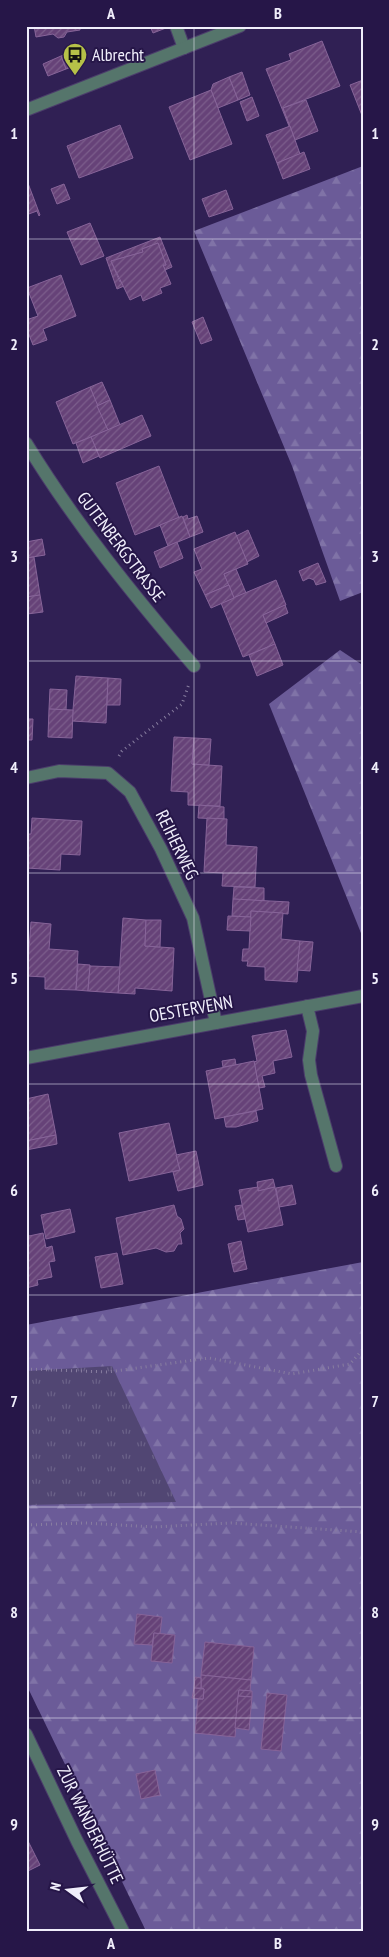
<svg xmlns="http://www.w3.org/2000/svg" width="389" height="1957" viewBox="0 0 389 1957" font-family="'PT Sans Narrow',sans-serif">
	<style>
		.forest { fill: url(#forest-firs) }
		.park { fill: url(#park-tufts) }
		.building { fill: url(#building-hatch); stroke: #876499 }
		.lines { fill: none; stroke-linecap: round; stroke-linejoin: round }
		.lane-casing { stroke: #4b3d6b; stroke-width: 14 }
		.street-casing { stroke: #4b3d6b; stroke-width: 14 }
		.path { stroke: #887ea0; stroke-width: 3; stroke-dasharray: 1 4; stroke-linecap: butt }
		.lane { stroke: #55756b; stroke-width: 12 }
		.street { stroke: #55756b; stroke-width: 12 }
		.grid { fill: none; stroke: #f0eefb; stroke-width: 1; stroke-opacity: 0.55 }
		.labels { text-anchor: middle; stroke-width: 4; stroke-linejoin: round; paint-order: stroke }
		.poi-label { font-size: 18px; fill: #f0eefb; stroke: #261648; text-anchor: start }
		.street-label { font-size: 18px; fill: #f0eefb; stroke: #261648 }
		.neatline { fill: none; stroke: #f0eefb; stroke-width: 2 }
		.grid-label { font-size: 16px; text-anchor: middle; font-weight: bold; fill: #f0eefb }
	</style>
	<defs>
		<pattern id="forest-firs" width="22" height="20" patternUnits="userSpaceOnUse" patternTransform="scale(1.25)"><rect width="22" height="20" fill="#6b5b98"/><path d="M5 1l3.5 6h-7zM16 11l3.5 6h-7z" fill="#8073a7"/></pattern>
		<pattern id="park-tufts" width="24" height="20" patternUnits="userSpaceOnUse" patternTransform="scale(1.25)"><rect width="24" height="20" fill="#514673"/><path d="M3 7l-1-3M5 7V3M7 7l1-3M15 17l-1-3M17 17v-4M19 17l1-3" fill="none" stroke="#6a6188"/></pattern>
		<pattern id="building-hatch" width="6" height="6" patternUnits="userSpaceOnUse" patternTransform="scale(1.25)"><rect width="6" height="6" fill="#664278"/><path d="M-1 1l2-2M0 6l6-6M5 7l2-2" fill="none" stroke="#7c5e8c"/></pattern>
	</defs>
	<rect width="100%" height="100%" fill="#302054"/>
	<g class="forest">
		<path d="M363 166V592L340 601 292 466 194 231Z"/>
		<path d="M340 650 361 664 363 679V938L269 704Z"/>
		<path d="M363 1262V1931H146L26 1684V1325Z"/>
	</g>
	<path class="park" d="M112 1366 176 1502 26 1505V1371Z"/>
	<g class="building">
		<path d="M34 26H80V30L67 32 64 37 58 38 53 34 36 37Z"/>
		<path d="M150 26H166V28L153 33Z"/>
		<path d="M322 41 340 86 283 108 290 125 289 126 266 69 291 60 289 54Z"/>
		<path d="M69 53 74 66 66 69 61 56Z"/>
		<path d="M61 56 66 69 48 76 43 64Z"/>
		<path d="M242 72 250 95 238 100 229 77Z"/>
		<path d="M229 77 238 100 218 108 211 90 213 84Z"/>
		<path d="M363 80V118L350 85Z"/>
		<path d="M211 90 232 144 190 160 169 107Z"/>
		<path d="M252 97 259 116 247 121 240 102Z"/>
		<path d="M306 100 318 131 295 140 283 108Z"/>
		<path d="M120 125 133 158 79 178 67 146Z"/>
		<path d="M290 126 300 154 277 163 266 135Z"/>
		<path d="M304 152 310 169 283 179 277 163Z"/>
		<path d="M26 178 40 215 39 216 37 211 26 215Z"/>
		<path d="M64 184 70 199 57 204 51 189Z"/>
		<path d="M226 190 233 209 209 217 202 199Z"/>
		<path d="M90 223 104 256 81 265 67 232Z"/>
		<path d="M160 237 172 267 165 270 163 265H166L158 243 142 249 143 252 111 261 120 282 122 281 124 286 117 289 106 258Z"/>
		<path d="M158 243 166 265H163L171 284 160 288 162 293 143 301 141 295 130 300 111 261 143 252 142 249Z"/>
		<path d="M61 275 76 316 43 329 47 340 33 345 26 327V320L38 316 27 288Z"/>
		<path d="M203 317 212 340 201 344 192 322Z"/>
		<path d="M102 382 110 400 97 406 90 387Z"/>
		<path d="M90 387 108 430 73 444 56 402Z"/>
		<path d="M110 400 120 425 108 430 97 406Z"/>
		<path d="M142 415 151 436 100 458 91 437Z"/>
		<path d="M91 437 99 456 83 463 76 443Z"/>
		<path d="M159 466 179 518 135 535 116 483Z"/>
		<path d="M187 515 188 519 197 516 203 532 190 537 183 517Z"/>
		<path d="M182 516 190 537 168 546 160 525Z"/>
		<path d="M248 530 259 556 247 562 236 536Z"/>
		<path d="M235 532 248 564 224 574 229 585 205 595 194 572 202 569 194 549Z"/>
		<path d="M42 539 45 555 26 558V542Z"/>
		<path d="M177 542 183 558 160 568 154 552Z"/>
		<path d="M34 557 40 595 26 597V603V558Z"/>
		<path d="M318 563 326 582 316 585 314 580 309 578 303 581 299 571Z"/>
		<path d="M236 569 246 593 234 598 224 574Z"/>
		<path d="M276 580 286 605 263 615 275 644 243 657 221 603Z"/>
		<path d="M229 585 234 598 211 608 205 595Z"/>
		<path d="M40 595 43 612 27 614 26 597Z"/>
		<path d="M285 605 288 613 266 623 263 615Z"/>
		<path d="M275 644 283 665 257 676 249 655Z"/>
		<path d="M76 676 108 678 106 723 72 721Z"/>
		<path d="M108 678 121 679 120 705H107Z"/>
		<path d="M50 689 67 690 66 710 49 709Z"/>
		<path d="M49 709 73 710 72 738 48 737Z"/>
		<path d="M26 719H33L32 740H26Z"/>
		<path d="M174 737 194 738 192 764 222 766 220 806 188 805V792L171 791Z"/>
		<path d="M194 738 211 739 209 765 192 764Z"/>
		<path d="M199 805 224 807V819L198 818Z"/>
		<path d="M32 818 82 821 80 855 61 854 60 870 26 868V834H31Z"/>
		<path d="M207 818 227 819 226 845 257 847 255 887 222 886 223 873 204 872Z"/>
		<path d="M234 887 264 888V901L233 899Z"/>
		<path d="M233 899 289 902 288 914 251 911V917L232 916Z"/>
		<path d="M251 911 283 913 281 939 300 941 297 982 265 980V967L247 966 248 961H242L243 949H249Z"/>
		<path d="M228 916 251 917 250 931 227 930Z"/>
		<path d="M123 918 146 920 145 946 174 948 172 991 135 988V994L118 993Z"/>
		<path d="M146 920H161L160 947 145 946Z"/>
		<path d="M31 922 51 924 49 949 78 951 76 990 45 989V977L27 976Z"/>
		<path d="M300 941 313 942 310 971 297 970Z"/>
		<path d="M78 964 90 965 88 991 76 990Z"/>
		<path d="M90 966 120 967 118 993 88 991Z"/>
		<path d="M286 1030 292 1057 273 1061 275 1073 262 1076 265 1087 259 1088 254 1062 257 1061 252 1036Z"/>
		<path d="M235 1059 236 1065 223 1067 222 1061Z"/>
		<path d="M254 1061 263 1109 215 1119 206 1071Z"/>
		<path d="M48 1094 56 1135 26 1141V1099Z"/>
		<path d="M256 1111 258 1121 236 1127H226L224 1117Z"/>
		<path d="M169 1123 180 1170 129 1181 119 1133Z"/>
		<path d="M56 1135 57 1144 26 1150V1141Z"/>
		<path d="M196 1151 203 1185 178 1191 173 1172 180 1170 176 1155Z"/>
		<path d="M273 1179 275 1187 258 1191 257 1182Z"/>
		<path d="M292 1185 296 1204 279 1207 276 1188Z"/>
		<path d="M258 1187V1191L275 1187 283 1225 248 1232 239 1190Z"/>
		<path d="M174 1205 177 1216 181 1219 184 1229 180 1233 182 1244H178L174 1251 166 1252 156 1248 123 1255 116 1218Z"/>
		<path d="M242 1205 245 1219 238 1220 235 1206Z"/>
		<path d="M70 1209 75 1232 46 1239 41 1215Z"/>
		<path d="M26 1233H28L29 1236 43 1233 46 1248 52 1246 55 1261 49 1262 52 1277 37 1280 38 1285 26 1288Z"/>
		<path d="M241 1241 245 1261 232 1264 228 1244Z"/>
		<path d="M117 1253 123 1284 101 1288 95 1257Z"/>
		<path d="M245 1261 247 1269 234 1272 232 1264Z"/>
		<path d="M137 1614 162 1617 160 1634 154 1633 152 1645 134 1644Z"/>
		<path d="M154 1633 175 1635 172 1663 151 1661Z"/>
		<path d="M205 1642 254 1647 251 1680 201 1675Z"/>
		<path d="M201 1675 251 1680 250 1691 239 1690 235 1737 195 1733 198 1699H203L204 1689 201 1688Z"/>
		<path d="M195 1677 201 1678V1688H194Z"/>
		<path d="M194 1688 204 1689 203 1699 192 1698Z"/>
		<path d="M239 1690 252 1691V1697L238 1696Z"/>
		<path d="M267 1693 287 1695 281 1751 261 1749Z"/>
		<path d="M238 1696 252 1697 249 1730 235 1728Z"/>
		<path d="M155 1770 160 1795 141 1799 136 1774Z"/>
		<path d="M26 1837 40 1865 26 1872Z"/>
	</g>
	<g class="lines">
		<defs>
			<g id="lane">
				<path d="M176 26 184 48"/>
				<path d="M307 1006 313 1031 309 1060 311 1075 336 1166"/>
			</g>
			<g id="street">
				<path d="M26 110 240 26"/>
				<path d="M26 443C75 523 134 596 194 666"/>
				<path d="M26 778 59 771 108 773 130 792 161 849 193 918 216 1023"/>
				<path d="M26 1058 363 996"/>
				<path d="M26 1734 77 1841 123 1931"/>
			</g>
		</defs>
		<use href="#lane" class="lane-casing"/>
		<use href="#street" class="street-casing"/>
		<g class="path">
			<path d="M119 756 122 751 182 704 189 684"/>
			<path d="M26 1369 108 1372 209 1358 292 1374 350 1364 363 1349"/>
			<path d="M26 1525 85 1523 154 1527 231 1523 363 1532"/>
		</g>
		<use href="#lane" class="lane"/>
		<use href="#street" class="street"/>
	</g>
	<path class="grid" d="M194 26V1931M26 239H363M26 450H363M26 661H363M26 873H363M26 1084H363M26 1295H363M26 1507H363M26 1718H363"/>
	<defs>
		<symbol id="bus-pin" viewBox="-11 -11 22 30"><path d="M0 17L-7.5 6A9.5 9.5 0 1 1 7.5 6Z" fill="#b6c148" stroke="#261648"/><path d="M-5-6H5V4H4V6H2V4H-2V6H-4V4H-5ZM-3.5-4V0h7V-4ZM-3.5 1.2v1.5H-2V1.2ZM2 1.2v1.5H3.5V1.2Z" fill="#111"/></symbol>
	</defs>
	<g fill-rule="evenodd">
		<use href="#bus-pin" x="61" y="41" width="28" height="38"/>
	</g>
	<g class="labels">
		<g class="poi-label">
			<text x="92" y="61">Albrecht</text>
		</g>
		<g class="street-label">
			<text transform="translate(121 547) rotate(53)" y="6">GUTENBERGSTRASSE</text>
			<text transform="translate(177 845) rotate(64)" y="6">REIHERWEG</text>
			<text transform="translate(191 1009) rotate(-10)" y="6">OESTERVENN</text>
			<text transform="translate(90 1825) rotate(64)" y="6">ZUR WANDERHÜTTE</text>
		</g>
	</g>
	<rect width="389" height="1957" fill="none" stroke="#261648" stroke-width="55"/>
	<g transform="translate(68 1890) rotate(285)" stroke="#261648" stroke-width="4" paint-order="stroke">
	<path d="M0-4L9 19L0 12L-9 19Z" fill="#f0eefb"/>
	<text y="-8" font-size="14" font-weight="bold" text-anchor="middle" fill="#f0eefb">N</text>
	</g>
	<rect x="28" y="28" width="334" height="1902" class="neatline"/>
	<g class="grid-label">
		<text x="111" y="19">A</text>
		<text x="278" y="19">B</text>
		<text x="14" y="139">1</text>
		<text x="375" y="139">1</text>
		<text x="14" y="350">2</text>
		<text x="375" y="350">2</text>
		<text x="14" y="562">3</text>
		<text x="375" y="562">3</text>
		<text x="14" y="773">4</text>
		<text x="375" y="773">4</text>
		<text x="14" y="984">5</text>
		<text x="375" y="984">5</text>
		<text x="14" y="1196">6</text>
		<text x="375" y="1196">6</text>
		<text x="14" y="1407">7</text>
		<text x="375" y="1407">7</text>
		<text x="14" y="1618">8</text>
		<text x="375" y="1618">8</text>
		<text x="14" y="1830">9</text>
		<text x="375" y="1830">9</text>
		<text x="111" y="1949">A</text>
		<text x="278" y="1949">B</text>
	</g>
</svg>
